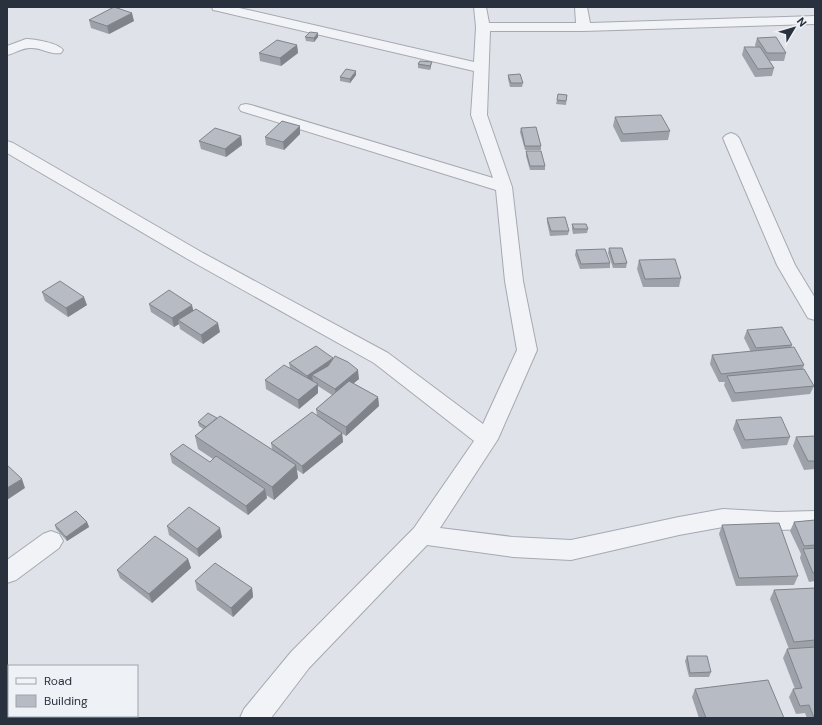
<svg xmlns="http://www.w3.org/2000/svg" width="822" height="725" viewBox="0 0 822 725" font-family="'DM Sans',sans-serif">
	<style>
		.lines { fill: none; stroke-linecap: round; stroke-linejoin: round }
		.minor-casing { stroke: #a5a9b2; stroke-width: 2 }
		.minor { fill: #f2f3f6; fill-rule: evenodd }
		.wall { fill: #9da1a9 }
		.shaded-wall { fill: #808389 }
		.building { fill: #b7bbc4; stroke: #808389 }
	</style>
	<rect width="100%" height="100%" fill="#dfe2e8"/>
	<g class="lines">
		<defs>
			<g id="minor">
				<path d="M212 7H235L474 62 476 27 474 7H486L489 23H576L575 7H587L590 23 815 16V24L583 31H490L487 115 512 187 523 281 537 350 498 439 440 528 513 537 571 540 679 517 723 509 777 512 815 511V529L777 530 723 527 679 535 571 560 513 557 427 545 309 668 271 718H240L244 709 291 652 414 528 474 441 374 363 191 261 7 153V141L13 143 203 253 388 353 483 424 517 350 505 281 496 190 241 111 239 108 241 105 246 104 251 105 493 178 471 115 474 71 218 11 213 10Z"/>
				<path d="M26 39C35 39 58 43 63 50L61 53C51 55 42 48 32 48 23 47 16 53 7 55V46Z"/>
				<path d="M731 133 736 135 739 138 795 265 815 298V320L808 318 777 265 723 138 726 135Z"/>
				<path d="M51 531 59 534 63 541 59 548 16 580 7 583V560L43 534Z"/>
			</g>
		</defs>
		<use href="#minor" class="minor-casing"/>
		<use href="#minor" class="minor"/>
	</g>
	<g class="wall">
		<path d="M89 20 134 21 109 34 91 28Z"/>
		<path d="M318 33V37L314 42 306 41 305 37Z"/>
		<path d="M757 38 786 53 784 61H770L774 68 772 76 755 77 742 55 744 47H756L755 45Z"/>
		<path d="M297 45 298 53 281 66 260 61 259 53Z"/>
		<path d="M420 61 431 66 430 70 418 68V64Z"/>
		<path d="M356 75 350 83 340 81V77Z"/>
		<path d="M508 75 523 83 522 87H510L508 79Z"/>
		<path d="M567 95 566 105 556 104 557 100Z"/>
		<path d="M615 117 670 131 668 140 621 142 613 126Z"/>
		<path d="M300 126V134L284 150 266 145 265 137Z"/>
		<path d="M521 128 541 146V150H525L520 132Z"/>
		<path d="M241 136 242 145 226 157 201 149 199 141Z"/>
		<path d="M526 151 545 166V170H530L526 156Z"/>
		<path d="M547 218 569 231 568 235 550 236 547 222Z"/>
		<path d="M572 224 588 229 587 233 573 234 572 229Z"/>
		<path d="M609 248 627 263 626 268H613L608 253Z"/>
		<path d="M576 250 610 263V268L580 269 575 255Z"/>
		<path d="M639 260 681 278 679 287H643L637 269Z"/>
		<path d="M42 292 87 305 68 317 45 301Z"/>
		<path d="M149 304 193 311 220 332 203 344 180 329 179 324 174 327 151 312Z"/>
		<path d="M747 330 792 345 791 348 804 365 803 369 814 386 810 394 732 402 724 385 725 382H719L710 364 712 355 751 352 744 338Z"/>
		<path d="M289 363 359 379 353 383 378 397 379 406 346 436 341 433H342L343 442 303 474 297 470 298 478 274 500 266 495 267 498 248 515 172 463 170 454 210 462 213 459 198 449 195 436 203 429 199 426 198 422 272 449 271 443 317 416 316 409 332 395 318 386V393L299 409 266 389 265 380 290 368Z"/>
		<path d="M736 420 790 437 787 445 742 449 733 429Z"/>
		<path d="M815 436V469L804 470 793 446 796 437Z"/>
		<path d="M815 520V581L809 582 800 558 801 554 790 531 794 522Z"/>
		<path d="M87 522 89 527 67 541 56 529 55 525Z"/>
		<path d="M722 525 798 576 794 585 736 586 719 534Z"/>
		<path d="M167 526 222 537 199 557 169 535Z"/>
		<path d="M188 559 191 568 152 603 120 578 117 570Z"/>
		<path d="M195 581 252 588 253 597 233 617 197 590Z"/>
		<path d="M815 588V718H807L805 713 796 714 789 697 793 689H795L783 658 787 649H789L770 599 774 590Z"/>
		<path d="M687 656 711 672 709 677H689L685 661Z"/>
		<path d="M695 689 784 718H699L692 697Z"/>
	</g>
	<g class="shaded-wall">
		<path d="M132 13 134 21 109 34 107 26Z"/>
		<path d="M318 33V37L314 42V38Z"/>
		<path d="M297 45 298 53 281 66 280 58Z"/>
		<path d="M432 62 430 70V66Z"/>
		<path d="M356 71V75L350 83V79Z"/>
		<path d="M300 126V134L284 150 283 142Z"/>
		<path d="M241 136 242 145 226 157 225 149Z"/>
		<path d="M84 297 87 305 68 317 66 308Z"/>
		<path d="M192 305 194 313 178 320 179 324 174 327 172 318Z"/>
		<path d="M218 323 220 332 203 344 201 335Z"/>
		<path d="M333 358 334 367 312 375 313 381 308 385 307 376Z"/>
		<path d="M358 370 359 379 336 398 335 389Z"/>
		<path d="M318 384V393L299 409 298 400Z"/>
		<path d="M378 397 379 406 346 436V427Z"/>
		<path d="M342 433 343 442 303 474 302 466Z"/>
		<path d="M296 465 298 478 274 500 272 487Z"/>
		<path d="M22 479 25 488 7 500V488Z"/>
		<path d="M265 489 267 498 248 515 246 506Z"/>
		<path d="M87 522 89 527 67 541 66 537Z"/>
		<path d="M220 528 222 537 199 557 197 549Z"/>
		<path d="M188 559 191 568 152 603 149 594Z"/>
		<path d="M252 588 253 597 233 617 231 608Z"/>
	</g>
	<g class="building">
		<path d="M114 7 132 13 107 26 89 20Z"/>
		<path d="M310 32 318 33 314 38 305 37Z"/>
		<path d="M776 37 786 53H767L757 38Z"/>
		<path d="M277 40 297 45 280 58 259 53Z"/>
		<path d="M744 47H760L774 68 758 69Z"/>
		<path d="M420 61 432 62 430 66 418 64Z"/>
		<path d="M346 69 356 71 350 79 340 77Z"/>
		<path d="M520 74 523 83H511L508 75Z"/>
		<path d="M558 94 567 95 566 101 557 100Z"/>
		<path d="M661 115 670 131 623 134 615 117Z"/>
		<path d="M282 121 300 126 283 142 265 137Z"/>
		<path d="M536 127 541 146H525L521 128Z"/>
		<path d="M215 128 241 136 225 149 199 141Z"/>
		<path d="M526 151H541L545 166H530Z"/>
		<path d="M565 217 569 231H551L547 218Z"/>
		<path d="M572 224H586L588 229H574Z"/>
		<path d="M609 248H622L627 263 614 264Z"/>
		<path d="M605 249 610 263 581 264 576 250Z"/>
		<path d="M675 259 681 278 645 279 639 260Z"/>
		<path d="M60 281 84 297 66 308 42 292Z"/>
		<path d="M169 290 192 305 172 318 149 304Z"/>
		<path d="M196 309 218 323 201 335 178 320Z"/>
		<path d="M782 327 792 345 756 348 747 330Z"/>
		<path d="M316 346 333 358 307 376 289 363Z"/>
		<path d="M794 347 804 365 721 374 712 355Z"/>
		<path d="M335 356 348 362 358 370 335 389 312 375 328 366Z"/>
		<path d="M284 365 318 384 298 400 265 380Z"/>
		<path d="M804 369 814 386 735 393 727 376Z"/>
		<path d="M349 381 378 397 346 427 316 409Z"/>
		<path d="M312 412 342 433 302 466 271 443Z"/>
		<path d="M208 413 217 418 206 427 198 422Z"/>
		<path d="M220 416 296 465 272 487 195 436Z"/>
		<path d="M781 417 790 437 745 440 736 420Z"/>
		<path d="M815 436V461H808L796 437Z"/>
		<path d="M183 444 210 462 216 456 265 489 246 506 170 454Z"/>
		<path d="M7 465 22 479 7 488Z"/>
		<path d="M189 507 220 528 197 549 167 526Z"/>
		<path d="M76 511 87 522 66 537 55 525Z"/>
		<path d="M815 520V545L804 546 794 522Z"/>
		<path d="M779 523 798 576 739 578 722 525Z"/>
		<path d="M155 536 188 559 149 594 117 570Z"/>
		<path d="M815 548V573H813L803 549Z"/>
		<path d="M215 563 252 588 231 608 195 581Z"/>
		<path d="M815 588V640L794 642 774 590Z"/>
		<path d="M815 647V718H814L809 705 800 706 793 689 802 688 787 649Z"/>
		<path d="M687 656H707L711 672 690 673Z"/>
		<path d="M768 680 784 718H706L695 689Z"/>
	</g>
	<rect width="822" height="725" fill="none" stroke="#29303e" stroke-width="16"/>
	<rect x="8" y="665" width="130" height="52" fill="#eef1f5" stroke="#9fa4ac"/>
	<rect x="16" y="678" width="20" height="6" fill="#f2f3f6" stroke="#9fa4ac"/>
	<text x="44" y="685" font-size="12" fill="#29303e">Road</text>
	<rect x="16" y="695" width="20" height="12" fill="#b7bbc4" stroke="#9fa4ac"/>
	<text x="44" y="705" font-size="12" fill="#29303e">Building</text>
	<g transform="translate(794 28) rotate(52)" stroke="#eef1f5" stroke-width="3" paint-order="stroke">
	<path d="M0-3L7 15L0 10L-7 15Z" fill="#29303e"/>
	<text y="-6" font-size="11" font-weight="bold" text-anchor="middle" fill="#29303e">N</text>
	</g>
</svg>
